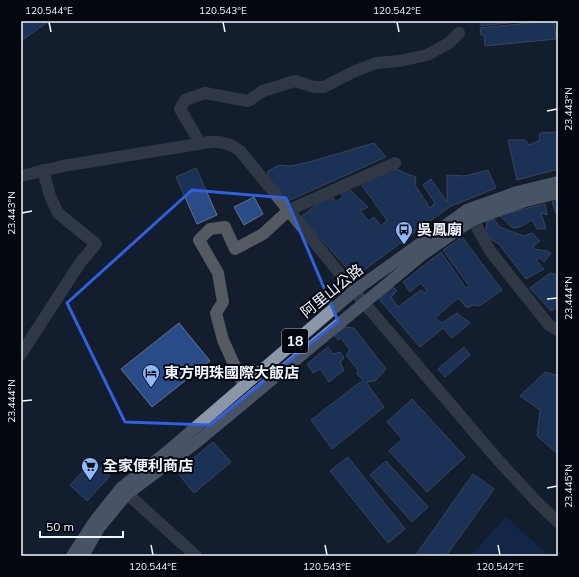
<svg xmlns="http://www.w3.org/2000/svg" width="579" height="577" viewBox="0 0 579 577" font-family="Mulish,'Noto Sans TC',sans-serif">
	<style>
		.green { fill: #153267 }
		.building { fill: #294b88; stroke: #667287 }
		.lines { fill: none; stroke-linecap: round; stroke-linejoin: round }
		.minor { stroke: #545962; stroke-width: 12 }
		.major { stroke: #8b96a9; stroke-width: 12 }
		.marked { fill: none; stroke: #325fdc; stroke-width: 3; stroke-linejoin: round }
		.ticks { fill: none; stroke: #f0f5ff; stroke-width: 1.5 }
		.labels { text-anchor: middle; stroke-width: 4; stroke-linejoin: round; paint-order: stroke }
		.shield { fill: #04070e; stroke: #a9aeb7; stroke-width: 1 }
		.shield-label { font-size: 14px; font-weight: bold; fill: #f0f5ff }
		.poi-label { font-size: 15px; font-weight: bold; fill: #f0f5ff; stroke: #04070e; text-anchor: start }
		.street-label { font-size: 15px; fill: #f0f5ff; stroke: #04070e }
		.neatline { fill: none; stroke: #f0f5ff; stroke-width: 1.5 }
		.ticks-label { font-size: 10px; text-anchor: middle; fill: #f0f5ff }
	</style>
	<rect width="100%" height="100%" fill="#131d2e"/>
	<path class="green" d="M506 517 549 556H470Z"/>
	<g class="building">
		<path d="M21 21H49L21 41Z"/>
		<path d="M480 21H525L481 26Z"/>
		<path d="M549 21H554L556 39 485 46 484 35H481L480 28Z"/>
		<path d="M558 132V169L517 180 508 140H525L529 145 539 141 540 133Z"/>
		<path d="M374 143 386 157 288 201 268 177V171L279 165 290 166 306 163Z"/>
		<path d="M392 167 407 174 416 177 415 185 430 208 435 203 423 185 431 179 447 202V175L465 176 488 170 496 188 449 207 355 277 301 217 330 194 336 202 343 197 339 190 347 187 368 207 360 211 369 221 374 217 381 226 387 220 361 184Z"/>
		<path d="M196 168 217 215 197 224 176 177Z"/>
		<path d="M254 197 263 214 244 225 234 207Z"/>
		<path d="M558 200V219L552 202Z"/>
		<path d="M545 204 547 215 541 213 546 229H537L532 220 520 227 513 228 499 215Z"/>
		<path d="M494 219 500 227 510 231 524 236 532 233 540 241 534 246 533 249 547 251 551 253 544 262 540 258 536 260 544 269 526 279 499 244 485 236 487 222Z"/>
		<path d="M462 237 502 290 479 306 473 305 467 308 458 298 435 318 442 323 457 313 470 323 452 338 443 328 420 347 379 299 393 287 397 291 391 297 398 307 421 290 425 293 427 291 421 283 410 292 403 282 441 252 466 288 469 286 443 250Z"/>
		<path d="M550 273 558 275V307L551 311 530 288Z"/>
		<path d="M179 323 210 361 152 407 121 369Z"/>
		<path d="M345 327 354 328 386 369 375 381 366 382 384 407 332 449 311 420 363 380 357 374 358 370 346 355 350 350 341 338 338 340 334 335Z"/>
		<path d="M328 347 333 354 340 352 344 358 340 362 344 370 329 382 320 369 313 373 307 364Z"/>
		<path d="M464 347 470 355 445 377 438 369Z"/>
		<path d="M545 372 555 375 558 373V454L537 436 540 410 520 396Z"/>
		<path d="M412 399 465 457 427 492 389 451 402 439 387 422Z"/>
		<path d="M213 442 231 462 194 493 177 472Z"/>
		<path d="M348 457 405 529 388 543 330 471Z"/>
		<path d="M93 461 110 476 87 501 70 485Z"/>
		<path d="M386 461 428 507 412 522 370 475Z"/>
		<path d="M473 474 494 489 446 556H415Z"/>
	</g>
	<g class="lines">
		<g class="minor">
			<path d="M200 143 180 109 185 100 205 93 248 101 263 91 295 81 314 87H324L353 72 376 63 399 61 427 55 449 43 459 33"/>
			<path d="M21 176 63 166 210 142C223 141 232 144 241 152L354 291 498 460 537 502 558 522"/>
			<path d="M468 211 490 251 549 325 558 330"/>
			<path d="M21 354 80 263 96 244 58 213 50 196 43 170"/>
			<path d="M244 386 223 340 216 313 223 302 218 273 199 240 210 229 225 227 235 249 263 234 289 210 395 163"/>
			<path d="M121 488 196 556"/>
		</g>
		<g class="major">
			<path d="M72 556 94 522 121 488 168 451 354 291 467 210 517 192 558 182"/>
			<path d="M83 556 99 528 127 494 192 446 422 255 472 220 522 202 558 193"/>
		</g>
	</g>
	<path d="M0 0H579V577H0ZM192 190 286 198 338 321 210 425 125 422 67 303Z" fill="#131d2e" fill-opacity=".55" fill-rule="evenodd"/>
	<path class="marked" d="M192 190 286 198 338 321 210 425 125 422 67 303Z"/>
	<path class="ticks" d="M49 22 51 32M223 22 225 32M397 22 399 32M547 111 557 109M22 213 32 211M547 299 557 298M22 401 32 400M547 488 557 486M151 545 153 555M325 545 327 555M498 545 500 555"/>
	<defs>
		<symbol id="bus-pin" viewBox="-11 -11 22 30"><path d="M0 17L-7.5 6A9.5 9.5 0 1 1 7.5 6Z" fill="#90b8fd" stroke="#04070e"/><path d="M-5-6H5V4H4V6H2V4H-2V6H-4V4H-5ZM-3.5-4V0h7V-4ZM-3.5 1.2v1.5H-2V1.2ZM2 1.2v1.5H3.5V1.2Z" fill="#111"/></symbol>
		<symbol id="hotel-pin" viewBox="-11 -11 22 30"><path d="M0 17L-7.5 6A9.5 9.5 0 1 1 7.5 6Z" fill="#90b8fd" stroke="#04070e"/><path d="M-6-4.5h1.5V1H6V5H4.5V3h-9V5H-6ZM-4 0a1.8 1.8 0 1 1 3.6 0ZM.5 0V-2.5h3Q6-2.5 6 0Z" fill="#111"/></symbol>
		<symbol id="supermarket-pin" viewBox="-11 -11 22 30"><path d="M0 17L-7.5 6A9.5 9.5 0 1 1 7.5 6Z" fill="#90b8fd" stroke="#04070e"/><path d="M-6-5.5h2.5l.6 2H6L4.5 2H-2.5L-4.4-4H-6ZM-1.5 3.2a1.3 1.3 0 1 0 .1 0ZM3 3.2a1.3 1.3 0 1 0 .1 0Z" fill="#111"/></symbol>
	</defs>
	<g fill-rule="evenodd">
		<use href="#bus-pin" x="394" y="220" width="20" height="27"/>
		<use href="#hotel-pin" x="141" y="363" width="20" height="27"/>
		<use href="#supermarket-pin" x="80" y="456" width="20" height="27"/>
	</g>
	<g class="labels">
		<rect class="shield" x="282" y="329" width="26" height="24" rx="3"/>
		<g class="shield-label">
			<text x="295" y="346">18</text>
		</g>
		<g class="poi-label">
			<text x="417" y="235">吳鳳廟</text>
			<text x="164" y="378">東方明珠國際大飯店</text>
			<text x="103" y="471">全家便利商店</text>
		</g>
		<g class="street-label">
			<text transform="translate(332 291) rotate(-39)" y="5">阿里山公路</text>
		</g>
	</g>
	<rect width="579" height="577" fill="none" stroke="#04070e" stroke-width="44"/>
	<path d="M40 531v6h83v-6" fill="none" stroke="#f0f5ff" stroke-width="2"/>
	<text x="46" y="531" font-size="12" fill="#f0f5ff" stroke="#04070e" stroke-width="3" paint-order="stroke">50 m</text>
	<rect x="22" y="22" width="535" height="533" class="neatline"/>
	<g class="ticks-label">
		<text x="49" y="14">120.544°E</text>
		<text x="223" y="14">120.543°E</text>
		<text x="397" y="14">120.542°E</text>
		<text transform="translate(568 109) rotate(-90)" y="4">23.443°N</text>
		<text transform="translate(11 213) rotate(-90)" y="4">23.443°N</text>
		<text transform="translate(568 298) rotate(-90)" y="4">23.444°N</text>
		<text transform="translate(11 401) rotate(-90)" y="4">23.444°N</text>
		<text transform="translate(568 486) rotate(-90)" y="4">23.445°N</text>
		<text x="153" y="570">120.544°E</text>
		<text x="327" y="570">120.543°E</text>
		<text x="500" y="570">120.542°E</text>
	</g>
</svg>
